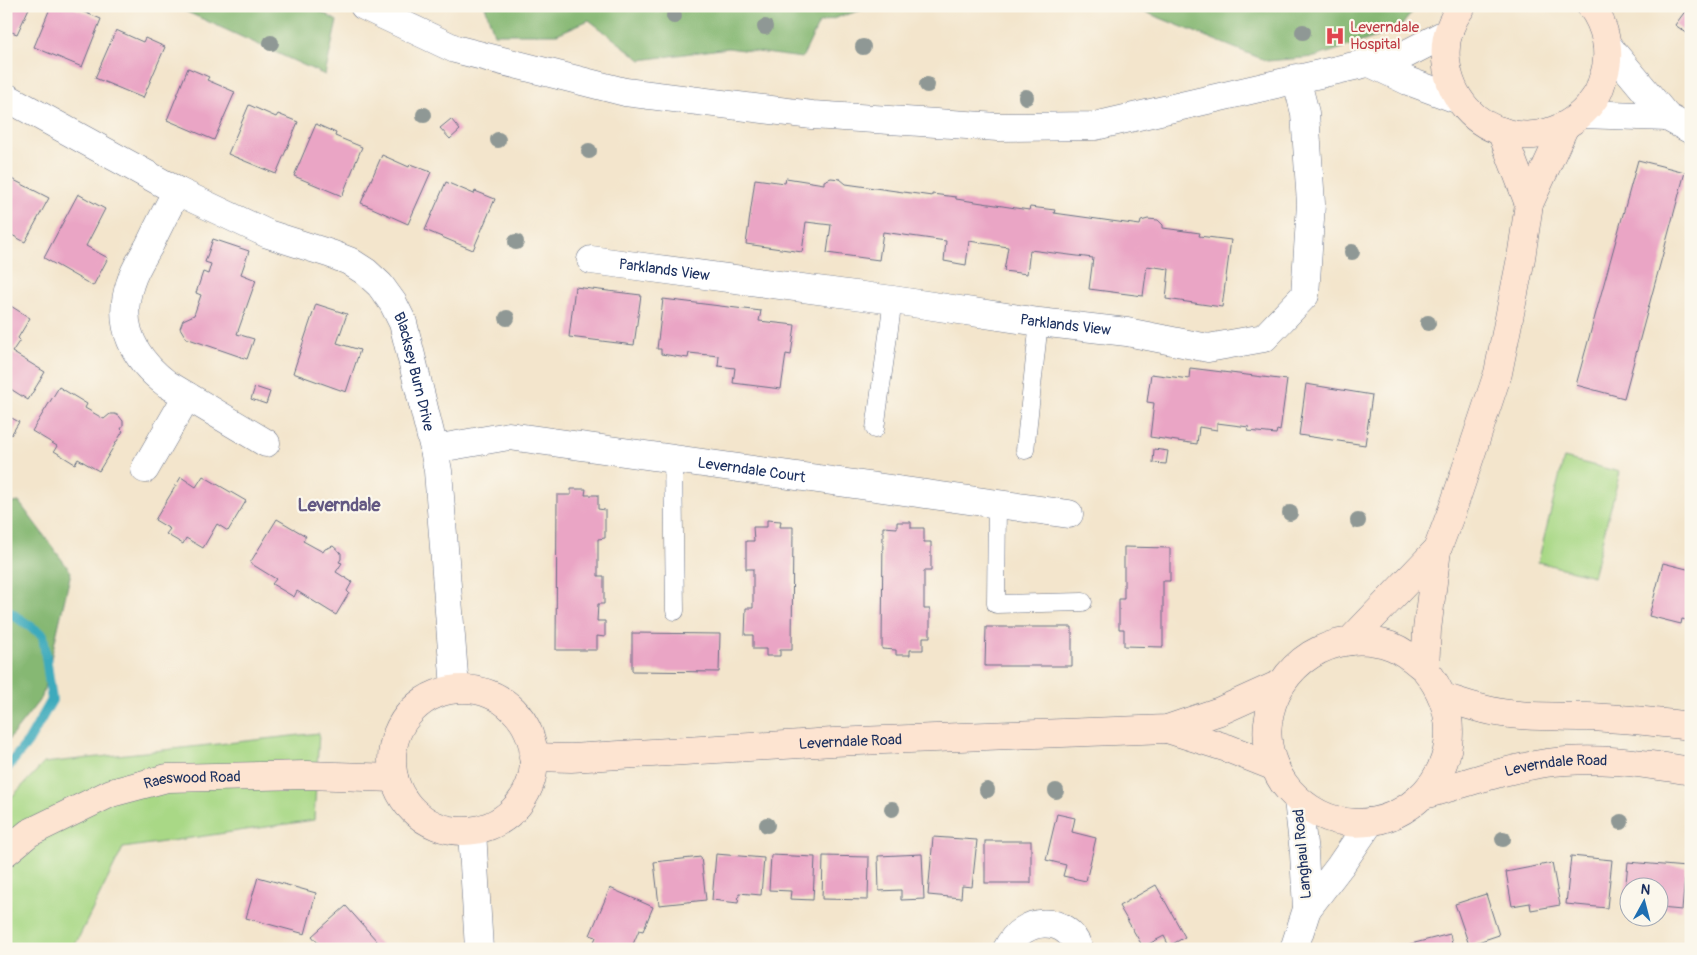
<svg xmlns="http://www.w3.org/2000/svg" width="1697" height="955" viewBox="0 0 1697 955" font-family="Pangolin,sans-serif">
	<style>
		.green { fill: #a9d886; stroke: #628472 }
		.forest { fill: #86b873; stroke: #507468 }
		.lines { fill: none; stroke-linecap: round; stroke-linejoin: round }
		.stream { stroke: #3daabc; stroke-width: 10 }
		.building { fill: #eaa5c5 }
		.lane-casing { stroke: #676f84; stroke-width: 19 }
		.street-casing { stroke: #676f84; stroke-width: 29 }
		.secondary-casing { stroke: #676f84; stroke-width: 29 }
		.lane { stroke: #fff; stroke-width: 18 }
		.street { stroke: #fff; stroke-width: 28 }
		.secondary { stroke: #fde4d1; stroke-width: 28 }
		.tree { fill: #8f9895 }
		.labels { text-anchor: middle; stroke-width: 4.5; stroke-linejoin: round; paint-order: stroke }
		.health-label { font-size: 15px; fill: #be3a42; stroke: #fbf7ec; text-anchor: start }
		.street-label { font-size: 15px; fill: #1b2f5e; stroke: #fbf7ec }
		.quarter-label { font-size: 18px; font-weight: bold; fill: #635882; stroke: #fbf7ec }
	</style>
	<rect width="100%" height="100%" fill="#fbf7ec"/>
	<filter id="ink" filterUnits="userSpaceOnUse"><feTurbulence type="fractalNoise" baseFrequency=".02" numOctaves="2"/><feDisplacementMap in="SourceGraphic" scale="10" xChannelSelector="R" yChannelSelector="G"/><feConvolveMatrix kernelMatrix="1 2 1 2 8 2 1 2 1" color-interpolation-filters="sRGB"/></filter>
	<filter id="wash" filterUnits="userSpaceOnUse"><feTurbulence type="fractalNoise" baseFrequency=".0096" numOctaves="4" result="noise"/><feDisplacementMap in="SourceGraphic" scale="20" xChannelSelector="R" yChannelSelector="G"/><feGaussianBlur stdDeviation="1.12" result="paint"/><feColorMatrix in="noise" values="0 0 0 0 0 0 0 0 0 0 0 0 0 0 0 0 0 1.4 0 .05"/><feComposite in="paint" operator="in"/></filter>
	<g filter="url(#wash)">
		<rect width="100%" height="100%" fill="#f3e5cc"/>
		<g class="green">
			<path d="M1564 458 1620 472 1593 576 1538 562Z"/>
			<path d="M319 733 314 820 123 848 73 949H6V803L44 763Z"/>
		</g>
		<g class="forest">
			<path d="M174 6H312L337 21 325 75Z"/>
			<path d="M485 6H875L819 23 802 58 728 48 641 60 589 20 557 34H494Z"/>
			<path d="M1130 6H1417L1398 30 1315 57 1267 61Z"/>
			<path d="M19 502 71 572 42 697 6 743V504Z"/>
		</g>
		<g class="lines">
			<path class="stream" d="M6 610 43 635 52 700 28 742 6 769"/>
		</g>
		<g id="blocks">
			<g class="building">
				<path d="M6 6H30L17 34 6 30Z"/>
				<path d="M51 6H74V8L101 19 82 67 34 47Z"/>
				<path d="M1689 6H1691V36L1675 25Z"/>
				<path d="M116 30 143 42 145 38 165 47 143 98 95 78Z"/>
				<path d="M188 68 209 77 207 80 235 92 214 140 167 120Z"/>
				<path d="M249 105 276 117 278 114 298 122 276 174 228 154Z"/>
				<path d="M451 119 460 130 450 139 440 128Z"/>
				<path d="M316 124 336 133 335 136 362 147 342 196 294 176Z"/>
				<path d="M382 155 409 167 410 164 431 172 408 224 361 203Z"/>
				<path d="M1638 160 1685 172 1624 398 1576 385Z"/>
				<path d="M6 176 49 198 25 242 6 232Z"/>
				<path d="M786 178 824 184V181L831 178 840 179 846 184 932 196V194L956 197V199L1029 210 1030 207 1055 210 1054 213 1140 225 1141 221 1148 219 1158 220 1163 225V228L1200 233 1199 236 1231 240 1222 307 1166 299 1169 269 1147 266 1143 296 1089 289 1093 258 1030 250 1027 274 1004 271 1008 247 969 241 966 265 944 261 946 241 883 232 879 260 827 253 831 225 806 222 802 252 746 244 755 179 785 183Z"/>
				<path d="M446 182 474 194 475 191 495 199 473 250 425 230Z"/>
				<path d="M78 194 105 209 86 246 108 258 93 286 44 258Z"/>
				<path d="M213 239 249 251 241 274 256 280 237 334 254 339 247 359 186 338 180 328 183 320 194 315 201 295 196 293 203 272 208 274 211 264 205 262Z"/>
				<path d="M575 287 641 295 634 345 569 337Z"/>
				<path d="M663 299 761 311 759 321 795 325 791 355 786 354 781 389 733 383 735 368 718 366 719 356 689 353 688 358 661 354V349H657Z"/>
				<path d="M6 303 30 318 18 338 20 340 12 352 45 372 28 400 6 386Z"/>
				<path d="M316 304 347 314 337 343 360 350 346 392 293 373Z"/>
				<path d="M1190 368 1287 380 1280 431 1277 430 1276 434 1248 431 1249 427 1217 423V430L1199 427 1197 444 1150 437 1154 403 1147 402 1151 374 1189 379Z"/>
				<path d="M1306 384 1372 395 1365 445 1299 435Z"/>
				<path d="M59 387 87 404 85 408 104 419 110 414H115L119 416 123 421V426L121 429 123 431 99 471 78 459 75 464 54 451 57 446 32 431Z"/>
				<path d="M255 387 270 392 266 404 251 399Z"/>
				<path d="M8 416 19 422 11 435 6 432V418Z"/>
				<path d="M1154 449 1168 451 1166 464 1153 463Z"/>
				<path d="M203 476 246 501 228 531 217 524 203 548 186 538 183 544 166 534 170 529 155 520 181 477 196 487Z"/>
				<path d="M571 489H586L585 495H598V509L605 510V538L598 539V576H604V604H598L597 621H605V637L597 636V650H556L557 495H571Z"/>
				<path d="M277 519 306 536 303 541 323 552 325 549 333 546 341 553V559L339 562 342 563 336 572 352 582 347 591 349 593 336 615 297 591 294 597 272 584 276 579 250 563Z"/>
				<path d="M767 520 781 521 780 527H793L792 650H780V656H766V649H753V635H745L746 608H753V569H746V541H754L753 527H767Z"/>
				<path d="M897 522H911V528H924V542H931V571H924V609H930V637H923V650H910V655H896V650L882 649 883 527 897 528Z"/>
				<path d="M1124 547 1170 548V581H1163V647L1124 646V629H1119V599H1124Z"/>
				<path d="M1663 563 1691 570V621L1682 619 1681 624 1649 616Z"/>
				<path d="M986 627H1072V666H985Z"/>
				<path d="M632 633 720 634 719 672 632 671Z"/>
				<path d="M1057 814 1075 818 1072 832 1096 838 1086 881 1063 876 1066 865 1046 860Z"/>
				<path d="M933 837 977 840 972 887 962 886 961 898 928 895Z"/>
				<rect x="985" y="841" width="46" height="42"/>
				<path d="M716 854 764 858 761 895 739 893 738 903 712 900Z"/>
				<path d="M922 854 924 899 901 900V890L879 891 878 856Z"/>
				<path d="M771 855 815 857 813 900 790 899 791 891 769 890Z"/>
				<path d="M823 856 869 857 868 900 822 899Z"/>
				<path d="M1571 856 1612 860 1607 908 1566 904Z"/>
				<path d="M701 857 706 900 659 905 654 862Z"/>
				<path d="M1628 862 1686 867 1682 910 1660 908V888H1630V905L1624 904Z"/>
				<path d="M1552 863 1560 905 1531 910 1530 903 1512 906 1506 872Z"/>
				<path d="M258 877 316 893 305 934 246 918Z"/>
				<path d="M1156 885 1185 937 1169 946 1164 936 1143 947 1119 906Z"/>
				<path d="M610 888 653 907 643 931 639 930 631 949H591L596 937 590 935Z"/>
				<path d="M1486 894 1499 935 1469 945 1455 904Z"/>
				<path d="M346 906 384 949H323L312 936Z"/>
				<path d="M1450 934 1453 949H1400L1399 947Z"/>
			</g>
		</g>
	</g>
	<g filter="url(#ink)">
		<use href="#blocks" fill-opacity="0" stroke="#676f84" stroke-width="1"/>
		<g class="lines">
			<defs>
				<g id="lane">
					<path d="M875 429 893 300"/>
					<path d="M1025 450 1039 322"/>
					<path d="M673 458 675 611"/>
					<path d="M997 504 996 604 1083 602"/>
				</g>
				<g id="street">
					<path d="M364 6 455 49 625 92 812 115 998 127 1095 126 1406 54 1449 32"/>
					<path d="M1607 45 1667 117 1691 130"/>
					<path d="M1368 62 1408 81 1459 100"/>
					<path id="s1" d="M6 97 177 191 268 234 331 254 349 261 366 272 380 285 393 303 403 323 434 449 438 471 455 688"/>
					<path d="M1582 114 1667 117"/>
					<path d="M177 191C167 209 158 227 149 246 142 258 134 270 130 284 116 326 134 359 167 384L266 443"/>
					<path id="s2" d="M591 260 893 300 1039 322 1127 332 1208 348 1264 338 1305 295 1311 204 1305 113 1296 78"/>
					<path id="s3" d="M434 449 509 436 1069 514"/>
					<path d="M145 469 187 396"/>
					<path d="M472 831 479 949"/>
					<path d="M1307 909 1340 866 1370 822"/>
					<path d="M1007 949C1022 917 1066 913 1079 949"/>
					<path d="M1294 949 1307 909 1304 853 1298 800"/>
				</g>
				<g id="secondary">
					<path d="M1462 6C1450 22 1444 41 1446 60 1454 140 1552 163 1596 96 1600 90 1601 84 1603 78 1612 54 1606 26 1591 6"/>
					<path d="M1501 131 1529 204"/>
					<path d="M1350 641 1437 550"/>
					<path d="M1425 669C1414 660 1404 651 1391 646 1334 626 1275 664 1268 723 1265 745 1274 773 1289 790 1369 879 1504 769 1425 669L1427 630 1437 550 1454 505 1498 373 1521 258 1529 204 1565 126"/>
					<circle cx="463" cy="760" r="71"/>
					<path d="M1443 697C1456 701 1470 706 1483 709 1517 718 1553 716 1587 717 1622 718 1656 722 1691 726"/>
					<path d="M1167 729 1227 748 1275 767"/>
					<path id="s4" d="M533 757 571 758 833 742 1167 729 1220 711 1282 683"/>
					<path id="s5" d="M1424 795C1464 784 1505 769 1546 763 1594 756 1643 763 1691 771"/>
					<path id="s6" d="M6 852 29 833 111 793 167 778 307 775 394 778"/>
				</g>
			</defs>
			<use href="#lane" class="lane-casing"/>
			<use href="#street" class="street-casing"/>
			<use href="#secondary" class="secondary-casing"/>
			<use href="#lane" class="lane"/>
			<use href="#street" class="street"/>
			<use href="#secondary" class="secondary"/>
		</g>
		<g class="tree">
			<circle cx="674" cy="16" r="8"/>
			<circle cx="765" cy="27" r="8"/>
			<circle cx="1303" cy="32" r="8"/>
			<circle cx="271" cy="43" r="8"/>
			<circle cx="863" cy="47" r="8"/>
			<circle cx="927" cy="85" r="8"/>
			<circle cx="1026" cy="97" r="8"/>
			<circle cx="424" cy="115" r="8"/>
			<circle cx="498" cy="140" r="8"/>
			<circle cx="589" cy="151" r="8"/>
			<circle cx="516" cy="242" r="8"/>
			<circle cx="1352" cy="252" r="8"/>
			<circle cx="507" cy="318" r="8"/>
			<circle cx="1428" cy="323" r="8"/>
			<circle cx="1290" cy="513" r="8"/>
			<circle cx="1358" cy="521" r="8"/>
			<circle cx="987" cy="790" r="8"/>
			<circle cx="1056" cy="791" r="8"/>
			<circle cx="892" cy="809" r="8"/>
			<circle cx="1621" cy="822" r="8"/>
			<circle cx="767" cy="825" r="8"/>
			<circle cx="1503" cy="839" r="8"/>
		</g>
	</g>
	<defs>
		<symbol id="hospital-bare" viewBox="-9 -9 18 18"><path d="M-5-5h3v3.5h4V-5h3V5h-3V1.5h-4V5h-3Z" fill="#e0444e" stroke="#fbf7ec" stroke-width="2.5" paint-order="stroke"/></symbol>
	</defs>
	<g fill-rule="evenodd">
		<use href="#hospital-bare" x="1321" y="22" width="28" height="28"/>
	</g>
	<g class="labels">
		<g class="health-label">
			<text x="1350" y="32">Leverndale<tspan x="1350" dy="17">Hospital</tspan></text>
		</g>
		<g class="street-label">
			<text dy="5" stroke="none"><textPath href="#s2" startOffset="74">Parklands View</textPath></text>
			<text dy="5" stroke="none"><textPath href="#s2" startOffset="479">Parklands View</textPath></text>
			<text dy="5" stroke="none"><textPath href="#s1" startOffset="515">Blacksey Burn Drive</textPath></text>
			<text dy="5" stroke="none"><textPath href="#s3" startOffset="321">Leverndale Court</textPath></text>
			<text dy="5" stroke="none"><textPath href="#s4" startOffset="318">Leverndale Road</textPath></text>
			<text dy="5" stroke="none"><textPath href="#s5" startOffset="136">Leverndale Road</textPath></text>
			<text dy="5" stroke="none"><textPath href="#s6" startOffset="204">Raeswood Road</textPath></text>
			<text transform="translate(1302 854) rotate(-95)" y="5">Langhaul Road</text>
		</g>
		<g class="quarter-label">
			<text x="339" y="511">Leverndale</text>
		</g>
	</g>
	<rect width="1697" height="955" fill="none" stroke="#fbf7ec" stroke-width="25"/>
	<g transform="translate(1644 902) rotate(7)"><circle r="24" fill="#fbf7ec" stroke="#a1a7b3"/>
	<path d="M0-4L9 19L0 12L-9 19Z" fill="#1f6fb2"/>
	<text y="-8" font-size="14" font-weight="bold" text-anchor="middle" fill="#1b2f5e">N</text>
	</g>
</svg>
